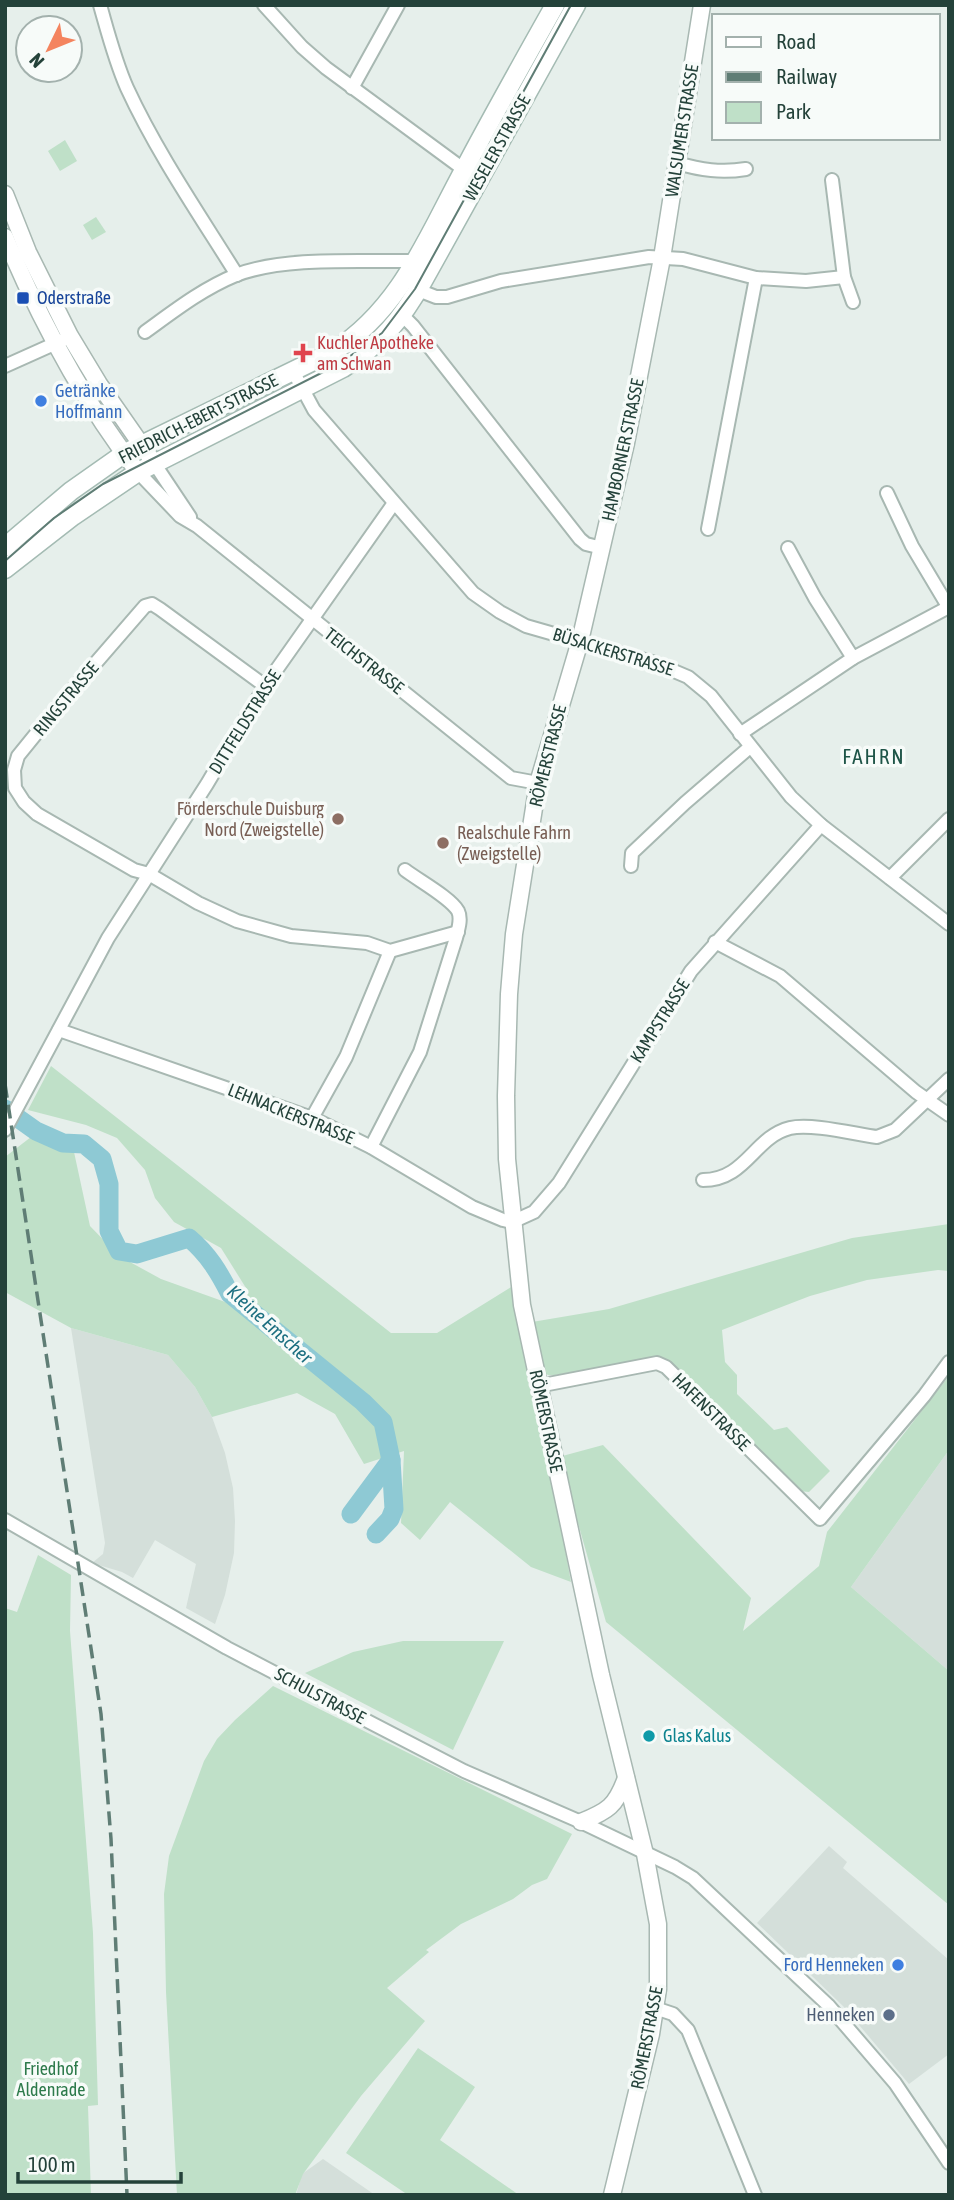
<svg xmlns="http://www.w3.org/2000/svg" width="954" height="2200" viewBox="0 0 954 2200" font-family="'Asap Condensed',sans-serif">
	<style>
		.built { fill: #d4dfda }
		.green { fill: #bfe0c8 }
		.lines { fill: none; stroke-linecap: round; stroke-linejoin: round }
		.river { stroke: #8ec9d4; stroke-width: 19 }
		.minor-casing { stroke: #a8b8b2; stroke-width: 16 }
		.tertiary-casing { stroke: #a8b8b2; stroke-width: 19 }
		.secondary-casing { stroke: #a4bbb3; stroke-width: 21 }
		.minor { stroke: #fff; stroke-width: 12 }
		.tertiary { stroke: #fff; stroke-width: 16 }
		.secondary { stroke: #fff; stroke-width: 18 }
		.tram { stroke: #5f7d75; stroke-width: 2 }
		.rail { stroke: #5f7d75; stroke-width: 3.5; stroke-dasharray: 14 7; stroke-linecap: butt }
		.transit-dot { fill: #1a4fb4; stroke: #f7fbf9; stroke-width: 2.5 }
		.health-dot { fill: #e0444e; stroke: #f7fbf9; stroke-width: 2.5 }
		.shop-dot { fill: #3f7fe0; stroke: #f7fbf9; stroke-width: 2.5 }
		.education-dot { fill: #8d6e63; stroke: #f7fbf9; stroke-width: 2.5 }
		.culture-dot { fill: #0f9aa8; stroke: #f7fbf9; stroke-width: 2.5 }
		.service-dot { fill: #5c6f8a; stroke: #f7fbf9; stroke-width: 2.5 }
		.labels { text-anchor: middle; stroke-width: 7; stroke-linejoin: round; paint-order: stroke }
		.street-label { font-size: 18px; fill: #24423a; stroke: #f7fbf9 }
		.transit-label { font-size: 18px; fill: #164399; stroke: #f7fbf9; text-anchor: start }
		.health-label { font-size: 18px; fill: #be3a42; stroke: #f7fbf9; text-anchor: start }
		.shop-label { font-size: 18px; fill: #366cbe; stroke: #f7fbf9; text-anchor: start }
		.education-label { font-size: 18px; fill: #785e54; stroke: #f7fbf9; text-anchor: end }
		.culture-label { font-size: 18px; fill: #0d838f; stroke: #f7fbf9; text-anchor: start }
		.service-label { font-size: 18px; fill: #4e5e75; stroke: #f7fbf9; text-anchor: end }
		.park-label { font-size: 18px; fill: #2d7a4b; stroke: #f7fbf9 }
		.water-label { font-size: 19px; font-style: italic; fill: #1c6f80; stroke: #f7fbf9 }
		.quarter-label { font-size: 21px; letter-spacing: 2px; fill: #1f5548; stroke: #f7fbf9 }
	</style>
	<rect width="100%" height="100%" fill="#e6efeb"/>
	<g class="built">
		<path d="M71 1328 168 1355 195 1387 212 1417 225 1453 233 1488 235 1521 234 1553 225 1595 215 1624 186 1608 196 1564 155 1540 133 1578 122 1572 92 1563 103 1554 105 1543Z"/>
		<path d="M949 1450V1671L851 1587Z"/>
		<path d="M829 1846 847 1862 843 1868 949 1960V2054L909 2084 843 2006 757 1923Z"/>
		<path d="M323 2159 375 2195H296L302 2174Z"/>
	</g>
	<g class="green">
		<path d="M65 140 77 161 60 171 48 151Z"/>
		<path d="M96 217 106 232 92 240 83 225Z"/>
		<path d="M51 1066 391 1333H437L516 1284 571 1582 531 1567 450 1502 420 1540 401 1523 404 1451 364 1464 335 1414 297 1393 212 1417 195 1387 168 1355 71 1328 5 1292V1157L31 1137 74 1152 90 1226 119 1256 161 1279 228 1303 246 1288 221 1248 174 1222 155 1198 145 1170 117 1138 86 1125 28 1110Z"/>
		<path d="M949 1224V1271L938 1270 867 1280 810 1296 722 1330 725 1362 737 1375V1394L774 1430 787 1427 830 1471 809 1492 798 1491 671 1365 658 1357 555 1375H548L541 1370 532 1322 609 1309 852 1238Z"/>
		<path d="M949 1376V1450L851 1587 949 1671V1905L606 1622 578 1523 555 1458 603 1445 751 1598 743 1631 819 1566 827 1532Z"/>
		<path d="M38 1555 71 1575 70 1631 93 1933 98 2105 88 2106 91 2195H5V1608L17 1612Z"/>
		<path d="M403 1641H504L453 1750 305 1673 353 1652Z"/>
		<path d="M273 1686 572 1834 547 1879 532 1885 513 1899 461 1924 426 1950 429 1952 387 1988 425 2021 361 2096 303 2174 295 2195H177L166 1992 164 1894 169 1856 204 1761 217 1739 235 1720Z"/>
		<path d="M418 2048 475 2087 440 2140 519 2195H408L346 2153Z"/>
	</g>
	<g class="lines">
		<g class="river">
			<path d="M5 1109 36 1131 63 1143 84 1144 102 1159 109 1184V1231L119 1251 137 1254 189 1238C208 1254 219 1272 230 1294L363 1402 383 1422 391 1460 394 1509 390 1519 376 1534"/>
			<path d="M351 1514 391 1460"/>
		</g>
		<defs>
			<g id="minor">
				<path d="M100 5C108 33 115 61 127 88 157 153 199 214 237 275"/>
				<path d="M264 5 302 47 326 68 470 174"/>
				<path d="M352 88 398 5"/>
				<path d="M677 163C701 170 721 173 746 169"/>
				<path d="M832 180 844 277 853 302"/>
				<path d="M418 290 436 297H447L501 281 649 257 683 259 756 278 806 281 844 277"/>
				<path d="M403 316 413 326 580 539 586 544 602 548"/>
				<path d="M145 332C174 311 202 289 236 275 285 256 362 262 416 261L421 264"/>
				<path d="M5 366 63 340"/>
				<path d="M293 371 314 410 473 593 500 612 526 626 655 663 688 677 711 696 791 797 821 825 949 924"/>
				<path d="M154 463 190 517"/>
				<path d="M138 472 180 516 197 526 511 778 538 783"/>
				<path d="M887 493 912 546 949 608"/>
				<path d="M708 529 756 278"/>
				<path d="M788 548 815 598 853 658"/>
				<path d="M265 686 160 609 152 604 145 606 61 703 18 756 14 770 15 788 24 802 37 814 134 870 149 874 198 903 237 921 291 936 367 943 390 951 458 932"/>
				<path d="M740 734 853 658 947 608"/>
				<path d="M631 866 632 853 685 803 750 747"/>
				<path d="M890 878 949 819"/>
				<path d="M715 942 780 976 916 1092 949 1115"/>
				<path d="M59 1030 312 1118 371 1147 472 1207 503 1220 512 1222 534 1212 559 1183 691 971 821 825"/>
				<path d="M312 1118 346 1057 390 951"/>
				<path d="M5 1130 108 938 207 784 265 686 394 503"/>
				<path d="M371 1147 420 1052 456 938C458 930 462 919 458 911 451 898 418 880 405 870"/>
				<path d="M703 1180C746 1180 754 1137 790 1128 811 1123 855 1134 877 1137L895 1130 949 1079"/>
				<path d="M538 1386 657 1363 666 1367 820 1519 924 1396 949 1362"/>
				<path d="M5 1520 227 1648 319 1696 464 1771 581 1822 675 1867 693 1878 828 2005 895 2083 949 2163"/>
				<path d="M655 2008 673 2014 688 2030 755 2195"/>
			</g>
			<g id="tertiary">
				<path d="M5 194 28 252 70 336 99 384 154 463"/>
				<path d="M5 237C40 320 83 401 138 472"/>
				<path d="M581 1822C608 1811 616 1806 626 1778"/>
				<path d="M612 2195 651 2034 658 1989V1924L645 1854 601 1675 522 1305 507 1159 506 1096 509 994 514 934 538 783 580 641 626 443 662 258 702 5"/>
			</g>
			<g id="secondary">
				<path d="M5 547 71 491 125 453 334 351C401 308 427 238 464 170 493 115 524 60 555 5"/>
				<path d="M5 569 73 516 138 472 343 368C381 344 402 319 423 281L576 5"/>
			</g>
		</defs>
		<use href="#minor" class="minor-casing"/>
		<use href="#tertiary" class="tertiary-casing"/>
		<use href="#secondary" class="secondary-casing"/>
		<use href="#minor" class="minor"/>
		<use href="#tertiary" class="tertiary"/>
		<use href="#secondary" class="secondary"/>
		<path class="tram" d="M5 561 54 518 103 484 339 364 382 333 415 289 571 5"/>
		<path class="rail" d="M5 1084 101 1714 111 1839 127 2195"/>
	</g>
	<rect class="transit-dot" x="16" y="291" width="14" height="14" rx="3.5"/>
	<path class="health-dot" d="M299.5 342.5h7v7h7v7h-7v7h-7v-7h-7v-7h7z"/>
	<g class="shop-dot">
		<circle cx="41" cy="401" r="7"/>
		<circle cx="898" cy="1965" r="7"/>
	</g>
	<g class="education-dot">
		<circle cx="338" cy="819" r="7"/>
		<circle cx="443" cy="843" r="7"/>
	</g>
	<circle class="culture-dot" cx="649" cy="1736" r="7"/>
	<circle class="service-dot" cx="889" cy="2015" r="7"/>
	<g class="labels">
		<g class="street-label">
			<text transform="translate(682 131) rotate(-81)" y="6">WALSUMER STRASSE</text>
			<text transform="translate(497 148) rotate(-61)" y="6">WESELER STRASSE</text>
			<text transform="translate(198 419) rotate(-27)" y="6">FRIEDRICH-EBERT-STRASSE</text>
			<text transform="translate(623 450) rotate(-78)" y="6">HAMBORNER STRASSE</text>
			<text transform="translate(613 652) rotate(17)" y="6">BÜSACKERSTRASSE</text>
			<text transform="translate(364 661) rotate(38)" y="6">TEICHSTRASSE</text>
			<text transform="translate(66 699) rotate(-50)" y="6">RINGSTRASSE</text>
			<text transform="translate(245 722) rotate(-58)" y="6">DITTFELDSTRASSE</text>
			<text transform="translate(548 756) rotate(-76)" y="6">RÖMERSTRASSE</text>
			<text transform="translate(660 1021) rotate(-58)" y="6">KAMPSTRASSE</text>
			<text transform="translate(291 1114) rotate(22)" y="6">LEHNACKERSTRASSE</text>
			<text transform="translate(711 1412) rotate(45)" y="6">HAFENSTRASSE</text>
			<text transform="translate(546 1421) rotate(78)" y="6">RÖMERSTRASSE</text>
			<text transform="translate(320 1696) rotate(28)" y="6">SCHULSTRASSE</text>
			<text transform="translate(647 2038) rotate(-79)" y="6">RÖMERSTRASSE</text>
		</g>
		<g class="transit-label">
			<text x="37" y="304">Oderstraße</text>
		</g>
		<g class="health-label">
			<text x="317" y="349">Kuchler Apotheke<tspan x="317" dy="21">am Schwan</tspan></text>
		</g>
		<g class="shop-label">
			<text x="55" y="397">Getränke<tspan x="55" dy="21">Hoffmann</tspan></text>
			<text x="884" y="1971" text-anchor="end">Ford Henneken</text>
		</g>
		<g class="education-label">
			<text x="324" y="815">Förderschule Duisburg<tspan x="324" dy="21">Nord (Zweigstelle)</tspan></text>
			<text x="457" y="839" text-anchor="start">Realschule Fahrn<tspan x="457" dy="21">(Zweigstelle)</tspan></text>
		</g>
		<g class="culture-label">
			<text x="663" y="1742">Glas Kalus</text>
		</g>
		<g class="service-label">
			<text x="875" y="2021">Henneken</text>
		</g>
		<g class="park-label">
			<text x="51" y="2075">Friedhof<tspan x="51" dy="21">Aldenrade</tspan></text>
		</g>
		<g class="water-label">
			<text transform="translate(270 1324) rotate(42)" y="7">Kleine Emscher</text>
		</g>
		<g class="quarter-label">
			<text x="874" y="764">FAHRN</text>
		</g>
	</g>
	<rect width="954" height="2200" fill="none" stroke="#24423a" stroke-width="14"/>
	<rect x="712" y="14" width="228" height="126" fill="#f7fbf9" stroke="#a3b1ad" stroke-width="2"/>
	<rect x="726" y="37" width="35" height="10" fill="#ffffff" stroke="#a3b1ad" stroke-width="2"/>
	<text x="776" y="49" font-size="21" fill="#24423a">Road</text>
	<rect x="726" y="72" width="35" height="10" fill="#5f7d75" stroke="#a3b1ad" stroke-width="2"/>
	<text x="776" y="84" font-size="21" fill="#24423a">Railway</text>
	<rect x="726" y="102" width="35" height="21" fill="#bfe0c8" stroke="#a3b1ad" stroke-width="2"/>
	<text x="776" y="119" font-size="21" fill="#24423a">Park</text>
	<g transform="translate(49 49) rotate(227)"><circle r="33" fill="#f7fbf9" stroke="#a3b1ad" stroke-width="2"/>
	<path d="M0-5L12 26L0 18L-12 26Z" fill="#f4845f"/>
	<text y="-10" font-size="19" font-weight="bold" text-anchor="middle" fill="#24423a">N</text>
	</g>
	<path d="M18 2172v10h163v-10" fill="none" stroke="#24423a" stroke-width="3.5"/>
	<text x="28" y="2172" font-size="21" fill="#24423a" stroke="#f7fbf9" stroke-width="5" paint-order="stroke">100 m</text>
</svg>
